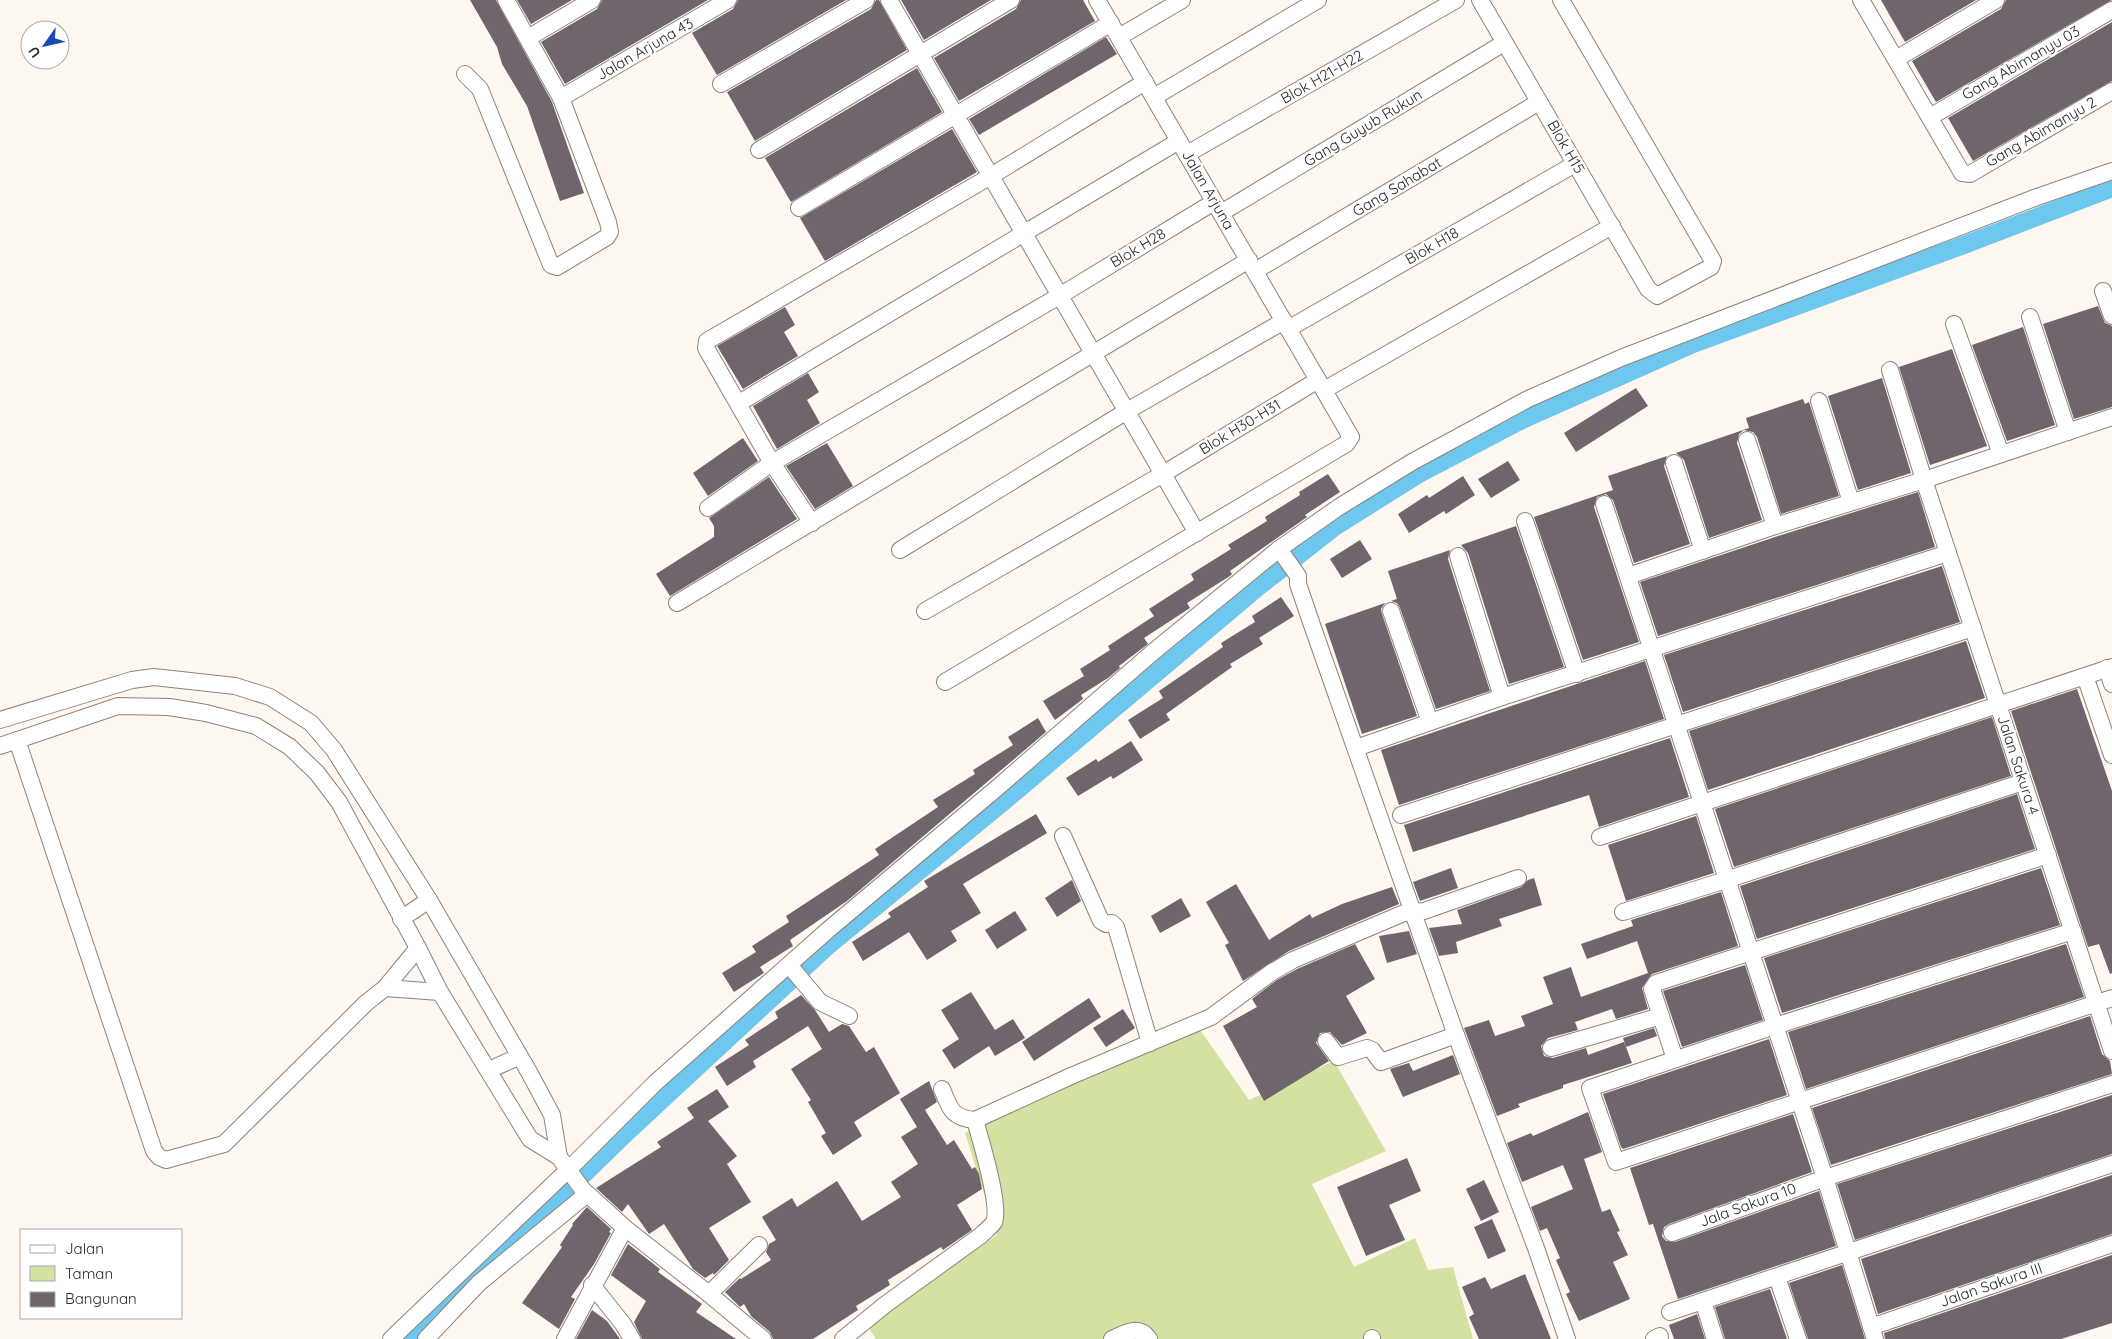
<svg xmlns="http://www.w3.org/2000/svg" width="2112" height="1339" viewBox="0 0 2112 1339" font-family="Quicksand,sans-serif">
	<style>
		.green { fill: #d3e2a3 }
		.lines { fill: none; stroke-linecap: round; stroke-linejoin: round }
		.canal { stroke: #6dc7ee; stroke-width: 18 }
		.building { fill: #70646d }
		.street-casing { stroke: #8e8378; stroke-width: 18 }
		.street { stroke: #fff; stroke-width: 16 }
		.labels { text-anchor: middle; stroke-width: 5; stroke-linejoin: round; paint-order: stroke }
		.street-label { font-size: 15px; fill: #2c2823; stroke: #fff }
	</style>
	<rect width="100%" height="100%" fill="#fff7f0"/>
	<path class="green" d="M1198 1027 1249 1100 1334 1061 1386 1151 1312 1184 1354 1267 1415 1238 1428 1270 1453 1267 1473 1339H876L866 1324 997 1235 965 1133Z"/>
	<g class="lines">
		<path class="canal" d="M406 1339 447 1298 542 1215 621 1138 829 945 1002 803 1257 588 1336 526 1419 474 1520 421 1693 344 1964 245 2112 188"/>
	</g>
	<g class="building">
		<path d="M470 0H496L552 102 584 193 560 201 527 106 502 64 497 47Z"/>
		<path d="M517 0H572L531 24Z"/>
		<path d="M602 0H708L565 84 541 42 597 9Z"/>
		<path d="M738 0H846L717 75 692 33 733 9Z"/>
		<path d="M876 0H879L907 50 755 141 727 92 871 9Z"/>
		<path d="M901 0H991L924 40Z"/>
		<path d="M1021 0H1083L1095 21 959 101 934 58 1016 9Z"/>
		<path d="M1881 0H1976L1905 42Z"/>
		<path d="M2006 0H2112L1936 102 1912 61 2001 9Z"/>
		<path d="M2112 22V81L1973 161 1948 118Z"/>
		<path d="M1106 37 1117 54 979 135 969 119Z"/>
		<path d="M917 68 942 112 791 202 765 158Z"/>
		<path d="M952 129 977 172 825 261 800 218Z"/>
		<path d="M2098 306 2105 323 2112 326V407L2074 419 2043 324Z"/>
		<path d="M785 307 795 325 784 332 798 356 743 389 717 346Z"/>
		<path d="M2023 327 2055 425 2007 441 1972 345Z"/>
		<path d="M1952 349 1987 446 1930 465 1899 367Z"/>
		<path d="M808 373 819 392 807 400 820 423 777 449 753 406Z"/>
		<path d="M1882 378 1911 473 1858 490 1828 396Z"/>
		<path d="M1636 388 1648 406 1576 452 1564 433Z"/>
		<path d="M1803 399 1805 404 1809 402 1839 496 1781 514 1757 437 1753 432 1744 430 1739 434 1737 443 1762 520 1709 538 1684 460 1676 453 1749 428 1746 418Z"/>
		<path d="M743 438 758 461 708 496 693 473Z"/>
		<path d="M827 443 853 486 815 509 786 466Z"/>
		<path d="M1667 456 1664 466 1690 544 1634 563 1613 500 1606 494 1597 497 1594 507 1639 642 1583 660 1534 517 1613 490 1608 476Z"/>
		<path d="M1508 461 1520 480 1491 498 1478 479Z"/>
		<path d="M1328 474 1340 492 1305 515 1307 517 1230 571 1232 574 1230 576 1187 603 1190 608 1144 638 1148 644 1119 666 1120 668 1108 678 1081 695 1083 699 1055 720 1043 701 1084 676 1080 669 1110 650 1108 646 1154 616 1149 609 1194 580 1191 574 1231 549 1228 545 1267 521 1265 517 1300 495 1299 492Z"/>
		<path d="M1463 476 1475 495 1446 514 1444 511 1409 533 1398 514 1427 495 1429 498Z"/>
		<path d="M769 477 797 519 670 596 656 574 714 537V526L709 518Z"/>
		<path d="M1918 492 1935 547 1658 636 1640 582 1778 536Z"/>
		<path d="M1516 526 1564 667 1509 684 1468 553 1461 545Z"/>
		<path d="M1360 540 1372 559 1342 578 1330 559Z"/>
		<path d="M1450 550 1448 559 1490 691 1436 709 1400 608 1397 603 1391 601 1397 599 1388 571Z"/>
		<path d="M1942 566 1960 622 1683 712 1664 655Z"/>
		<path d="M1281 597 1294 616 1259 638 1263 644 1230 664 1232 667 1166 714 1170 720 1140 739 1128 720 1163 698 1159 691 1223 647 1221 643 1255 622 1252 616Z"/>
		<path d="M1385 603 1381 609 1382 614 1417 716 1362 734 1325 624Z"/>
		<path d="M1966 641 1985 698 1708 790 1689 731Z"/>
		<path d="M1645 661 1664 719 1399 805 1381 750Z"/>
		<path d="M2077 689 2112 791V973L2110 974 2099 944 2088 947 2011 711Z"/>
		<path d="M1992 717 2011 776 1734 867 1715 809Z"/>
		<path d="M1038 718 1046 732 847 901 790 940 793 946 760 967 764 973 734 992 722 973 756 952 752 946 789 922 786 916 879 855 875 849 938 807 933 800 975 774 973 770 1013 745 1008 737Z"/>
		<path d="M1670 738 1689 797 1599 827 1589 795 1413 852 1404 825Z"/>
		<path d="M1131 741 1143 760 1113 779 1111 776 1078 796 1066 778 1096 759 1098 762Z"/>
		<path d="M2017 794 2035 849 1757 939 1740 886Z"/>
		<path d="M1036 814 1047 833 963 884 981 913 951 931 957 941 927 960 909 932 863 961 852 942 891 917 888 913 928 887 924 881Z"/>
		<path d="M1696 816 1714 873 1626 901 1608 845Z"/>
		<path d="M1451 868 1458 888 1420 901 1413 882Z"/>
		<path d="M2041 868 2060 925 1782 1013 1764 958Z"/>
		<path d="M1534 878 1542 905 1499 919 1502 926 1456 942 1458 953 1439 956 1429 928 1462 924 1457 910 1521 887 1528 880Z"/>
		<path d="M1072 880 1081 901 1057 917 1045 898Z"/>
		<path d="M1236 884 1269 940 1310 914 1312 918 1342 904 1392 887 1399 904 1289 951 1243 981 1225 945 1229 943 1206 902Z"/>
		<path d="M1721 892 1738 946 1652 974 1642 988 1648 1009 1616 1019 1612 1009 1575 1022 1578 1030 1548 1038 1541 1046 1544 1056 1553 1058 1586 1048 1588 1055 1624 1042 1632 1063 1563 1085V1088L1518 1104 1520 1107 1497 1116 1464 1028 1489 1020 1495 1036 1525 1026 1521 1016 1553 1004 1543 977 1571 967 1581 997 1648 973 1637 941 1587 959 1581 944 1633 926 1631 920Z"/>
		<path d="M1181 898 1191 916 1160 933 1151 916Z"/>
		<path d="M1015 911 1027 930 997 949 985 930Z"/>
		<path d="M1409 931 1417 954 1387 963 1379 936Z"/>
		<path d="M1355 944 1375 979 1346 996 1367 1033 1342 1045 1330 1032 1320 1033 1316 1043 1329 1061 1264 1101 1223 1026 1257 1007 1252 999 1277 980 1297 969Z"/>
		<path d="M2066 944 2084 997 1806 1089 1788 1032Z"/>
		<path d="M1745 965 1763 1020 1682 1047 1663 991Z"/>
		<path d="M971 992 995 1030 1013 1019 1025 1038 995 1056 989 1046 954 1069 942 1050 959 1039 941 1010Z"/>
		<path d="M801 995 815 1010 829 1032 842 1024 849 1026 866 1052 874 1047 900 1093 854 1122 862 1136 833 1155 821 1136 826 1133 808 1102 811 1100 791 1069 822 1049 808 1026 753 1061 756 1067 727 1086 715 1067 749 1045 745 1040 778 1018 775 1012Z"/>
		<path d="M1089 998 1101 1017 1034 1061 1022 1042Z"/>
		<path d="M1123 1009 1135 1028 1106 1047 1093 1028Z"/>
		<path d="M2090 1016 2102 1054 2110 1061 2112 1074 1831 1165 1812 1108Z"/>
		<path d="M1654 1028 1657 1036 1626 1047 1623 1038Z"/>
		<path d="M1769 1039 1787 1095 1623 1149 1621 1147 1603 1094Z"/>
		<path d="M1453 1055 1460 1074 1403 1097 1390 1069 1409 1063 1413 1071Z"/>
		<path d="M929 1081 937 1102 925 1110 947 1145 954 1140 972 1169 975 1167 979 1174 982 1189 957 1205 972 1230 943 1250 941 1247 888 1280 890 1285 856 1306 858 1310 813 1339H773L770 1332 751 1316 744 1304 740 1307 725 1292 740 1278 741 1279 771 1260 766 1252 769 1244 776 1240 762 1217 792 1198 797 1207 837 1181 862 1221 901 1197 891 1182 918 1164 901 1137 917 1127 900 1099Z"/>
		<path d="M717 1089 729 1107 708 1121 737 1156 727 1164 751 1202 709 1228 729 1260 714 1275 713 1273 705 1278 693 1269 664 1224 649 1234 628 1204 622 1212 596 1188 661 1147 657 1142 694 1118 687 1108Z"/>
		<path d="M2112 1095V1154L1855 1240 1837 1184Z"/>
		<path d="M1588 1112 1602 1152 1584 1159 1602 1212 1610 1209 1620 1231 1617 1232 1628 1255 1613 1262 1630 1299 1579 1321 1566 1294 1570 1292 1556 1260 1560 1258 1547 1228 1540 1231 1531 1207 1573 1189 1563 1165 1522 1182 1507 1143 1531 1133 1533 1136Z"/>
		<path d="M1793 1114 1812 1172 1669 1224 1664 1227 1662 1236 1666 1241 1675 1242 1819 1191 1836 1246 1678 1299 1653 1224 1649 1225 1630 1168Z"/>
		<path d="M1407 1158 1421 1191 1389 1205 1405 1240 1366 1256 1337 1187Z"/>
		<path d="M2112 1175V1234L1878 1314 1861 1259Z"/>
		<path d="M1484 1180 1499 1212 1481 1221 1466 1189Z"/>
		<path d="M587 1207 611 1229 609 1232 611 1233 594 1264 571 1297 575 1299 559 1329 522 1303 562 1247 560 1245 573 1225 572 1224Z"/>
		<path d="M1492 1219 1506 1251 1488 1259 1474 1227Z"/>
		<path d="M628 1244 660 1269 658 1272 702 1304 696 1312 736 1339H642L634 1322 646 1301 611 1275Z"/>
		<path d="M2112 1255V1323L2061 1339H1885L1884 1333Z"/>
		<path d="M1842 1265 1865 1339H1808L1789 1283Z"/>
		<path d="M1525 1274 1551 1339H1479L1469 1317 1474 1314 1462 1287 1485 1277 1491 1289Z"/>
		<path d="M1770 1289 1787 1339H1725L1715 1307Z"/>
		<path d="M592 1310 607 1321 620 1339H576Z"/>
		<path d="M1697 1314 1705 1339H1674L1669 1325Z"/>
	</g>
	<g class="lines">
		<defs>
			<g id="street">
				<path d="M889 0 1197 533"/>
				<path d="M1480 0 1648 289 1657 296 1711 267 1713 261 1561 0"/>
				<path d="M1861 0 1962 173 1970 174 2112 91"/>
				<path d="M1119 37 1182 0"/>
				<path d="M528 38 592 0"/>
				<path d="M1896 59 1996 0"/>
				<path d="M465 74 480 89 551 265 557 267 607 237 610 232 608 222 561 98 506 0"/>
				<path d="M721 84 866 0"/>
				<path d="M1154 97 1318 0"/>
				<path d="M561 98 728 0"/>
				<path d="M1930 117 2112 10"/>
				<path d="M759 150 1011 0"/>
				<path d="M1187 154 1456 0"/>
				<path d="M799 208 1111 23"/>
				<path d="M1221 213 1504 43"/>
				<path d="M1255 271 1539 102"/>
				<path d="M2103 291 2112 316"/>
				<path d="M2030 317 2068 432"/>
				<path d="M1954 324 2001 454"/>
				<path d="M1288 329 1575 164"/>
				<path d="M1890 370 1924 480 2112 1051"/>
				<path d="M1324 390 1612 226"/>
				<path d="M1819 401 1851 502"/>
				<path d="M739 403 1179 141"/>
				<path d="M1747 440 1775 526"/>
				<path d="M1674 463 1703 551"/>
				<path d="M1604 504 1825 1178 1875 1339"/>
				<path d="M708 508 772 463 1061 295 1214 202"/>
				<path d="M1525 521 1577 674"/>
				<path d="M812 523 772 463 706 348 707 341 991 176 1145 82"/>
				<path d="M1279 549 1298 576V584L1312 625 1456 1035 1536 1248 1567 1339"/>
				<path d="M900 550 1127 411 1284 321"/>
				<path d="M1458 556 1502 697"/>
				<path d="M1628 576 1775 526 1924 480 2112 417"/>
				<path d="M677 603 1249 260"/>
				<path d="M925 611 1163 474 1318 380"/>
				<path d="M1391 611 1430 722"/>
				<path d="M2107 668 2112 684"/>
				<path d="M2085 676 2112 755"/>
				<path d="M945 682 1346 444 1351 437 1097 0"/>
				<path d="M0 720 132 680 154 677 235 686 270 697 311 723 334 750 429 900 529 1072 552 1115 559 1157"/>
				<path d="M17 740 154 1151 159 1157 166 1160 224 1144 366 1003 385 988 418 948"/>
				<path d="M0 746 118 706 169 707 206 713 256 726 290 747 317 773 339 802 418 948 440 992 530 1139 559 1157 583 1190 625 1228 709 1294 763 1339"/>
				<path d="M1356 748 1502 697 1948 553"/>
				<path d="M1401 815 1973 628"/>
				<path d="M1063 836 1101 921 1106 924 1112 923 1116 927 1150 1043"/>
				<path d="M1600 837 2112 667"/>
				<path d="M1623 912 1726 880 2023 782"/>
				<path d="M401 919 429 900"/>
				<path d="M2073 931 1775 1026 1590 1088 1616 1162 2112 998"/>
				<path d="M789 965 820 1002 849 1016"/>
				<path d="M385 988 440 992"/>
				<path d="M1326 1041 1338 1057 1367 1048 1372 1050 1381 1062 1456 1035"/>
				<path d="M1551 1048 1661 1016"/>
				<path d="M1675 1059 1652 989 1656 983 2048 855"/>
				<path d="M489 1070 518 1057"/>
				<path d="M942 1089C950 1109 952 1118 975 1120L1071 1076 1211 1017 1272 972 1293 960 1404 913 1424 911 1518 878"/>
				<path d="M1672 1233 1825 1178 2112 1084"/>
				<path d="M1777 1277 1798 1339"/>
				<path d="M592 1285 623 1324 632 1339"/>
				<path d="M709 1294 759 1245"/>
				<path d="M1703 1301 1715 1339"/>
				<path d="M1670 1312 2112 1164"/>
				<path d="M1871 1327 2112 1244"/>
				<path d="M1372 1338V1339"/>
				<path d="M391 1339 568 1170 654 1084 828 930 997 788 1153 652 1279 549 1339 507 1412 462 1528 399 1621 358 2037 197 2112 171"/>
				<path d="M426 1339 479 1283 587 1194"/>
				<path d="M565 1339 625 1228"/>
				<path d="M843 1339 886 1304 980 1236C984 1232 991 1227 994 1222 1001 1206 980 1138 975 1120"/>
				<path d="M1112 1339C1125 1333 1139 1324 1149 1339"/>
				<path d="M1654 1339 1660 1336"/>
			</g>
		</defs>
		<use href="#street" class="street-casing"/>
		<use href="#street" class="street"/>
	</g>
	<g class="labels">
		<g class="street-label">
			<text transform="translate(645 49) rotate(-30)" y="5">Jalan Arjuna 43</text>
			<text transform="translate(2021 63) rotate(-30)" y="5">Gang Abimanyu 03</text>
			<text transform="translate(1322 77) rotate(-30)" y="5">Blok H21-H22</text>
			<text transform="translate(1363 128) rotate(-31)" y="5">Gang Guyub Rukun</text>
			<text transform="translate(2041 132) rotate(-30)" y="5">Gang Abimanyu 2</text>
			<text transform="translate(1566 147) rotate(60)" y="5">Blok H15</text>
			<text transform="translate(1397 187) rotate(-31)" y="5">Gang Sahabat</text>
			<text transform="translate(1208 190) rotate(60)" y="5">Jalan Arjuna</text>
			<text transform="translate(1432 246) rotate(-30)" y="5">Blok H18</text>
			<text transform="translate(1138 248) rotate(-31)" y="5">Blok H28</text>
			<text transform="translate(1240 427) rotate(-31)" y="5">Blok H30-H31</text>
			<text transform="translate(2018 765) rotate(72)" y="5">Jalan Sakura 4</text>
			<text transform="translate(1748 1205) rotate(-20)" y="5">Jala Sakura 10</text>
			<text transform="translate(1991 1285) rotate(-19)" y="5">Jalan Sakura III</text>
		</g>
	</g>
	<rect x="20" y="1229" width="162" height="90" fill="#ffffff" stroke="#aba9a7"/>
	<rect x="30" y="1245" width="25" height="8" fill="#ffffff" stroke="#aba9a7"/>
	<text x="65" y="1254" font-size="15" fill="#2c2823">Jalan</text>
	<rect x="30" y="1266" width="25" height="15" fill="#d3e2a3" stroke="#aba9a7"/>
	<text x="65" y="1279" font-size="15" fill="#2c2823">Taman</text>
	<rect x="30" y="1292" width="25" height="15" fill="#70646d" stroke="#aba9a7"/>
	<text x="65" y="1304" font-size="15" fill="#2c2823">Bangunan</text>
	<g transform="translate(45 45) rotate(236)"><circle r="24" fill="#ffffff" stroke="#aba9a7"/>
	<path d="M0-4L9 19L0 12L-9 19Z" fill="#194bb8"/>
	<text y="-8" font-size="14" font-weight="bold" text-anchor="middle" fill="#2c2823">U</text>
	</g>
</svg>
